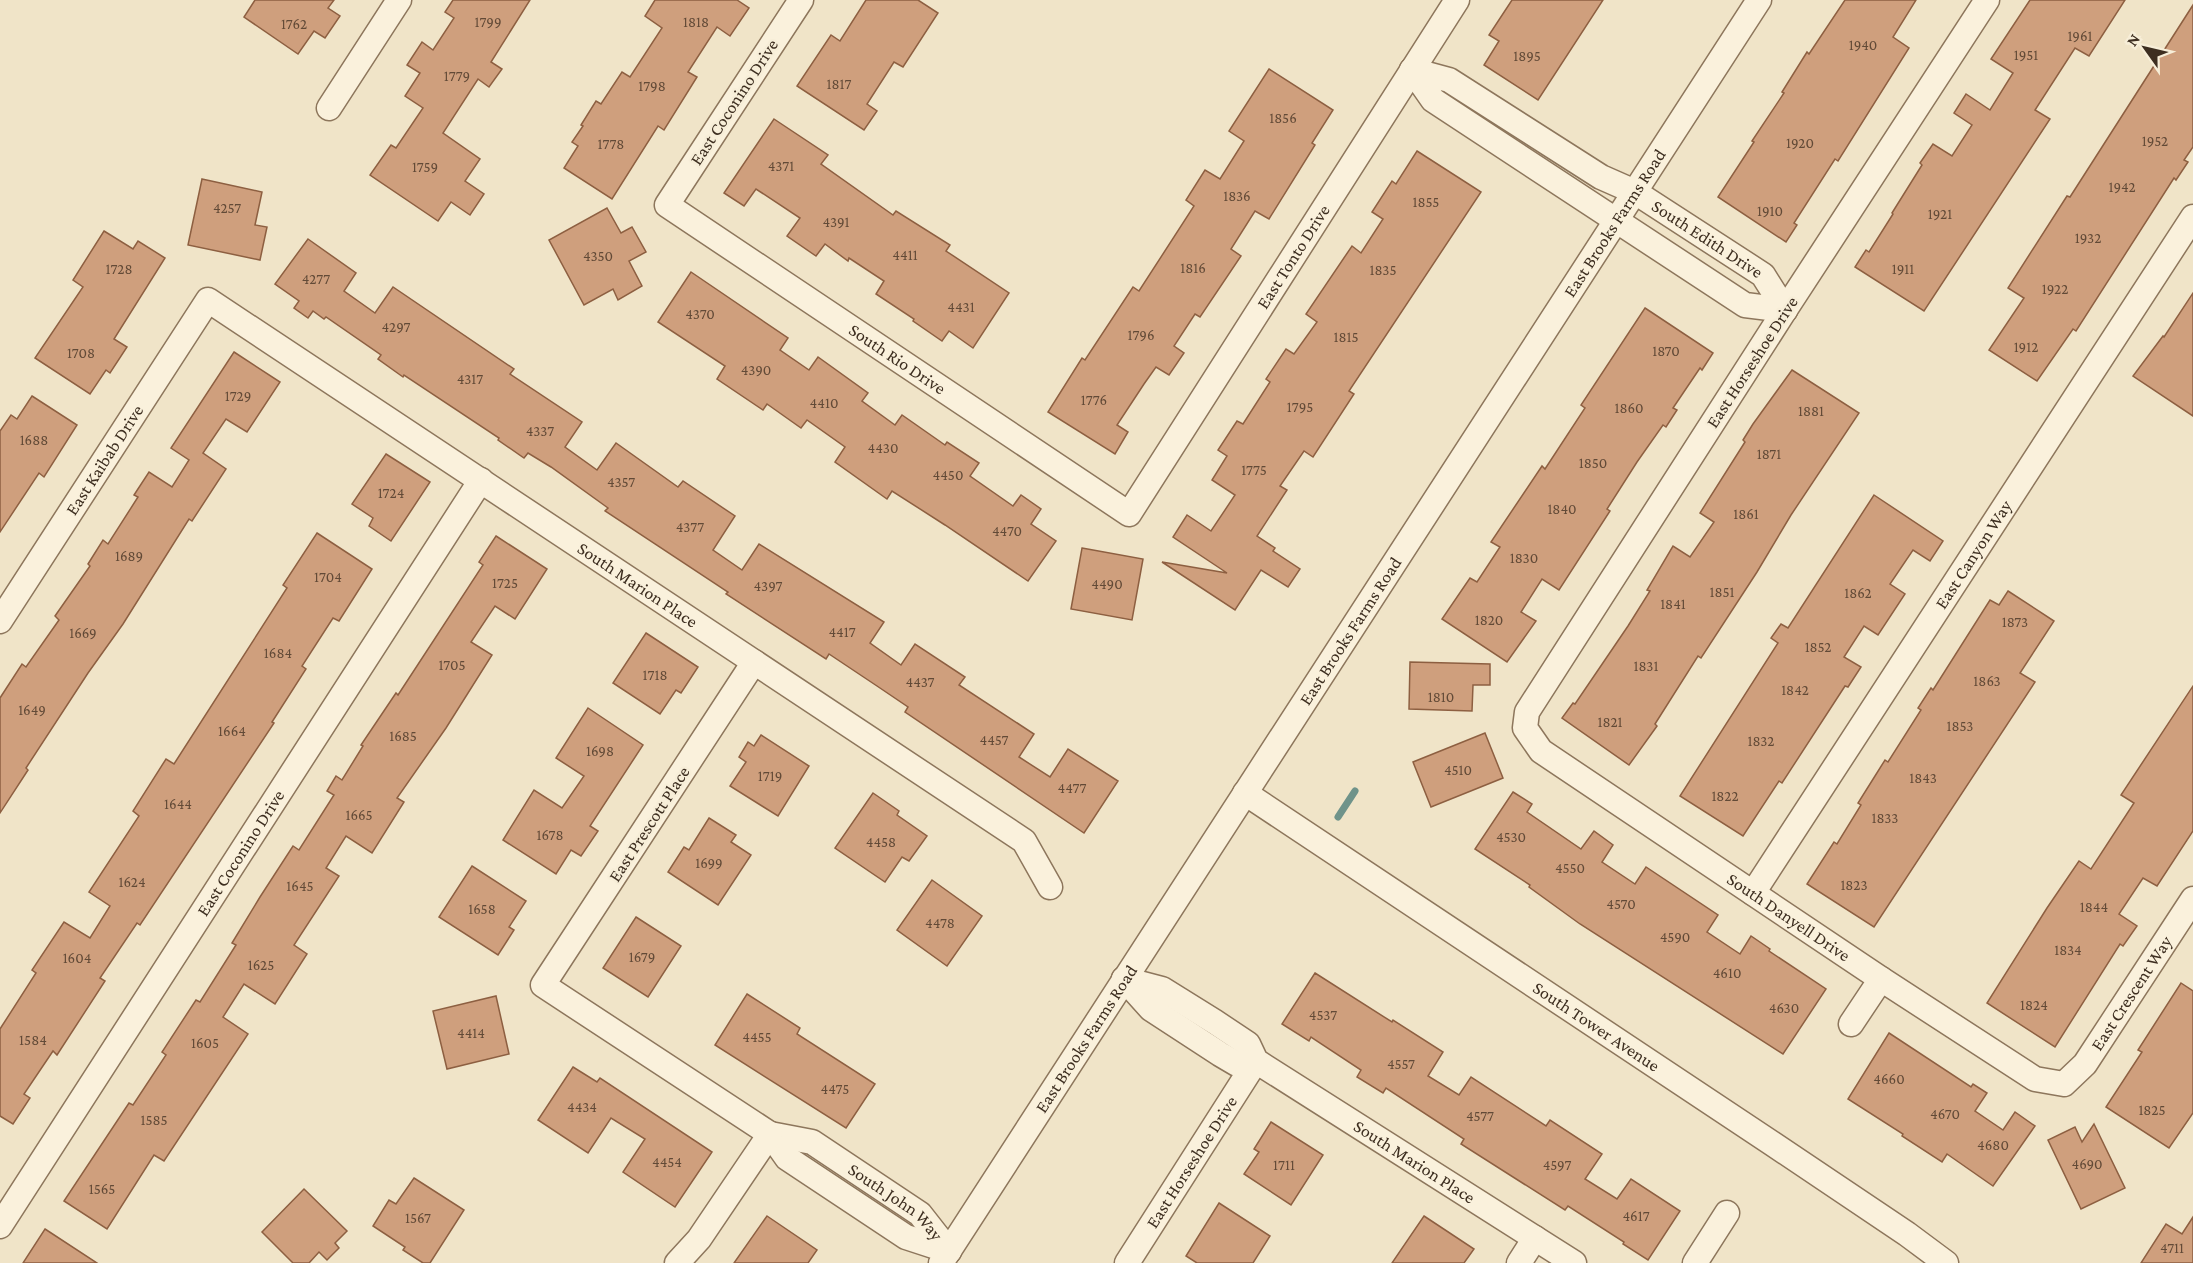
<svg xmlns="http://www.w3.org/2000/svg" width="2193" height="1263" viewBox="0 0 2193 1263" font-family="'Crimson Pro',serif">
	<style>
		.lines { fill: none; stroke-linecap: round; stroke-linejoin: round }
		.stream { stroke: #6f938a; stroke-width: 7 }
		.building { fill: #cf9f7d; stroke: #8d5f41; stroke-width: 1.5 }
		.street-casing { stroke: #8d765c; stroke-width: 27 }
		.street { stroke: #faf1dc; stroke-width: 24 }
		.labels { text-anchor: middle; stroke-width: 5; stroke-linejoin: round; paint-order: stroke }
		.number-label { font-size: 15px; fill: #624a37 }
		.street-label { font-size: 18px; fill: #3d2e20; stroke: #f7eed8 }
	</style>
	<rect width="100%" height="100%" fill="#f0e4c8"/>
	<g class="lines">
		<path class="stream" d="M1338 817 1355 791"/>
	</g>
	<g class="building">
		<path d="M255 0H334L328 8 340 16 325 38 314 31 298 54 244 17Z"/>
		<path d="M453 0H530L491 62 502 69 489 87 478 79 443 133 480 159 465 181 484 194 470 215 451 202 438 221 370 175 391 145 396 148 423 108 405 96 420 73 407 65 422 42 433 50 454 18 445 12Z"/>
		<path d="M655 0H737L749 8 730 36 717 27 688 72 697 77 664 130 658 126 612 199 564 168 578 146 572 142 583 126 581 125 596 101 601 104 622 72 630 77 662 28 645 16Z"/>
		<path d="M866 0H918L938 13 903 67 894 62 867 104 877 111 864 130 797 86 831 35 840 41Z"/>
		<path d="M1512 0H1603L1538 100 1484 65 1499 41 1489 35Z"/>
		<path d="M1845 0H1916L1893 37 1909 48 1838 161 1835 159 1794 223 1797 225 1786 242 1718 197 1754 142 1752 141 1784 93 1782 92 1807 52 1809 54Z"/>
		<path d="M2030 0H2125L2089 56 2075 48 2035 110 2050 119 1924 311 1855 267 1866 250 1869 252 1893 214 1892 213 1922 165 1920 163 1933 144 1952 156 1972 125 1954 113 1966 94 1990 110 2013 73 1991 59Z"/>
		<path d="M2193 5V147L2184 160 2188 162 2176 180 2174 178 2076 331 2073 329 2037 381 1989 350 2024 298 2008 288 2067 196 2070 197Z"/>
		<path d="M1269 69 1333 110 1312 143 1315 145 1269 219 1255 211 1231 249 1241 256 1200 317 1195 314 1174 346 1184 353 1169 375 1156 367 1144 384 1117 425 1128 432 1115 454 1048 412 1082 358 1085 360 1133 287 1139 291 1194 206 1186 200 1205 170 1220 179 1244 141 1229 131Z"/>
		<path d="M774 119 828 155 821 164 893 215 896 211 950 245 946 251 1009 293 973 348 949 331 942 341 913 321 914 319 876 294 884 281 849 258 848 261 825 244 816 256 787 236 800 218 756 189 744 206 724 193Z"/>
		<path d="M1417 151 1481 192 1349 391 1354 394 1313 457 1304 451 1280 486 1287 490 1257 536 1275 548 1273 551 1300 569 1288 587 1261 570 1235 610 1162 562 1227 573 1173 537 1187 515 1211 531 1235 495 1212 480 1227 456 1218 450 1237 421 1243 424 1270 382 1266 379 1286 349 1294 354 1317 322 1306 314 1352 246 1361 253 1383 219 1372 212 1392 181 1396 184Z"/>
		<path d="M202 179 262 192 255 225 267 227 260 260 188 245Z"/>
		<path d="M607 208 621 233 632 227 646 252 629 261 642 286 618 300 613 289 584 305 549 240Z"/>
		<path d="M104 231 133 249 138 241 165 258 114 339 127 347 110 373 106 370 90 394 35 358 83 287 73 280Z"/>
		<path d="M308 239 356 273 344 291 375 313 393 287 514 369 510 374 582 422 565 447 597 470 616 443 678 487 683 481 735 516 713 550 742 570 759 544 884 622 870 643 901 665 915 644 965 677 959 685 1034 734 1019 757 1050 777 1068 749 1118 781 1084 833 905 712 908 707 877 686 829 654 826 659 726 594 728 592 605 511 608 508 551 467 528 453 524 458 498 440 499 438 404 375 403 377 378 359 381 355 326 317 324 319 313 311 308 318 294 308 299 301 275 284Z"/>
		<path d="M691 272 788 338 780 350 809 370 818 357 868 393 862 401 895 425 902 415 945 445 947 442 979 463 970 476 1013 506 1021 495 1041 509 1031 524 1056 541 1028 581 945 525 892 491 887 499 835 462 845 447 807 420 801 428 767 404 763 410 717 379 725 366 658 322Z"/>
		<path d="M2193 293V416L2133 376 2163 336 2164 337Z"/>
		<path d="M1645 308 1713 353 1702 370 1700 368 1673 408 1677 410 1666 427 1663 425 1637 462 1607 509 1610 511 1559 590 1542 579 1521 612 1536 621 1507 662 1442 619 1470 578 1477 582 1500 547 1491 542 1542 466 1545 469 1585 408 1581 405Z"/>
		<path d="M234 352 280 382 247 432 226 419 203 453 226 469 192 521 189 519 123 624 88 673 26 768 28 770 0 813V698L22 664 26 667 59 620 55 616 90 566 88 564 103 540 108 544 138 497 134 495 149 472 172 487 189 460 171 448Z"/>
		<path d="M1792 370 1859 413 1791 515 1757 572 1701 658 1698 656 1655 724 1657 726 1629 765 1562 718 1573 703 1575 704 1628 626 1650 591 1647 590 1673 546 1690 557 1714 522 1700 513 1745 442 1743 440 1753 424Z"/>
		<path d="M32 396 77 425 44 477 39 473 0 532V431L11 415 17 419Z"/>
		<path d="M386 454 430 482 391 541 369 526 373 518 352 504Z"/>
		<path d="M1874 495 1943 541 1930 561 1913 550 1890 584 1905 594 1878 635 1864 626 1844 657 1861 667 1848 687 1845 686 1782 783 1779 781 1743 836 1680 796 1778 643 1771 638 1781 624 1788 628Z"/>
		<path d="M317 533 372 569 339 621 333 618 302 666 306 669 272 722 274 723 140 925 137 923 100 978 105 981 57 1055 53 1051 24 1094 30 1098 13 1124 0 1116V1029L36 973 32 970 64 922 90 938 110 906 89 892 139 816 133 811 166 759 174 764 287 588 283 585Z"/>
		<path d="M496 536 547 569 515 619 495 606 471 642 492 655 446 728 397 798 404 802 372 853 346 836 326 868 339 876 294 945 307 954 275 1004 244 984 223 1017 248 1034 164 1161 154 1155 107 1229 64 1201 129 1103 133 1105 166 1055 162 1052 196 1000 200 1002 236 945 232 943 260 897 293 846 299 850 334 795 327 791 336 776 342 780 363 746 361 745 396 693 398 695 483 565 479 562Z"/>
		<path d="M1082 548 1143 559 1132 620 1071 609Z"/>
		<path d="M2008 591 2054 621 2020 673 2035 682 1874 927 1807 884 1834 842 1837 844 1861 805 1858 803 1875 776 1885 760 1888 762 1921 710 1918 708 1931 688 1933 690 1990 600 1999 605Z"/>
		<path d="M646 633 698 667 681 693 676 690 660 714 613 683Z"/>
		<path d="M1410 662 1490 664V685H1473L1472 711 1409 709Z"/>
		<path d="M2193 686V831L2157 886 2143 878 2119 914 2137 926 2123 946 2120 944 2055 1047 1987 1003 2047 908 2079 861 2091 869 2134 803 2121 795Z"/>
		<path d="M588 708 643 745 590 826 598 831 581 856 571 850 556 874 503 840 534 790 562 808 584 776 556 758Z"/>
		<path d="M1485 733 1503 778 1431 807 1413 762Z"/>
		<path d="M761 735 809 766 778 816 730 786 746 762 739 757 748 742 754 746Z"/>
		<path d="M1513 792 1532 804 1527 812 1581 849 1594 831 1613 845 1602 862 1635 884 1646 867 1718 915 1707 932 1740 954 1751 936 1770 949 1769 951 1826 989 1783 1054 1580 924 1529 887 1530 885 1475 849Z"/>
		<path d="M873 793 899 811 897 815 927 836 909 861 902 857 885 882 835 848Z"/>
		<path d="M709 818 736 835 731 842 751 855 718 905 668 872 684 847 689 850Z"/>
		<path d="M472 866 526 901 509 927 514 930 498 955 439 917Z"/>
		<path d="M932 880 982 916 947 966 897 930Z"/>
		<path d="M636 917 681 946 648 997 603 968Z"/>
		<path d="M1315 973 1392 1022 1393 1020 1443 1052 1428 1076 1459 1095 1471 1077 1546 1126 1550 1120 1602 1154 1585 1179 1617 1199 1631 1179 1680 1211 1648 1260 1623 1244 1624 1242 1568 1206 1565 1210 1461 1144 1464 1139 1386 1088 1383 1093 1357 1077 1361 1070 1311 1037 1309 1041 1282 1024Z"/>
		<path d="M2181 983 2193 991V1113L2169 1148 2106 1107 2142 1052 2138 1050Z"/>
		<path d="M747 994 800 1028 797 1034 875 1084 846 1128 715 1045Z"/>
		<path d="M496 996 509 1054 447 1069 433 1011Z"/>
		<path d="M1889 1033 1971 1087 1973 1084 1987 1093 1975 1111 2003 1130 2015 1112 2035 1126 1993 1186 1947 1154 1942 1162 1902 1136 1903 1134 1848 1099Z"/>
		<path d="M573 1067 597 1082 600 1078 712 1152 675 1207 623 1172 645 1139 611 1118 588 1153 538 1120Z"/>
		<path d="M1271 1122 1323 1155 1291 1205 1244 1174 1259 1152 1254 1149Z"/>
		<path d="M2094 1124 2125 1188 2081 1209 2048 1140 2075 1127 2082 1142Z"/>
		<path d="M414 1178 464 1210 430 1263H423L403 1250 405 1247 373 1226 389 1200 396 1204Z"/>
		<path d="M304 1189 347 1231 335 1243 339 1248 327 1260 319 1252 309 1263H293L262 1232Z"/>
		<path d="M1219 1203 1270 1236 1253 1263H1197L1186 1256Z"/>
		<path d="M767 1216 817 1250 808 1263H734Z"/>
		<path d="M1424 1216 1474 1249 1464 1263H1392Z"/>
		<path d="M2193 1217V1263H2141L2166 1224 2182 1234Z"/>
		<path d="M45 1229 97 1263H23Z"/>
	</g>
	<g class="lines">
		<defs>
			<g id="street">
				<path id="s1" d="M801 0 667 205 1129 514 1457 0"/>
				<path id="s2" d="M1987 0 1785 310 1527 712 1525 728 1541 751 1881 979 2035 1079 2064 1084 2085 1064 2193 899"/>
				<path d="M1412 70 1433 100 1745 305 1785 310"/>
				<path id="s3" d="M1412 70 1449 80 1601 177 1635 192 1763 275 1785 310"/>
				<path d="M329 108 399 0"/>
				<path id="s4" d="M0 621 208 300 1024 841 1050 887"/>
				<path d="M754 662 543 985 770 1134 787 1158 906 1237 949 1251"/>
				<path id="s5" d="M1245 793 1773 1144 1907 1234 1946 1263"/>
				<path id="s6" d="M1753 893 2193 217"/>
				<path id="s7" d="M1124 979 1162 989 1215 1022 1248 1044 1256 1061 1574 1263"/>
				<path d="M1124 979 1151 1009 1220 1054 1237 1064 1256 1061"/>
				<path d="M1851 1024 1881 979"/>
				<path id="s8" d="M770 1134 812 1142 920 1214 949 1251"/>
				<path id="s9" d="M0 1226 481 480"/>
				<path d="M677 1263 699 1239 770 1134"/>
				<path id="s10" d="M941 1263 1759 0"/>
				<path id="s11" d="M1127 1263 1256 1061"/>
				<path d="M1519 1263 1535 1238"/>
				<path d="M1695 1263 1727 1213"/>
			</g>
		</defs>
		<use href="#street" class="street-casing"/>
		<use href="#street" class="street"/>
	</g>
	<g class="labels">
		<g class="number-label">
			<text x="488" y="27">1799</text>
			<text x="696" y="27">1818</text>
			<text x="294" y="29">1762</text>
			<text x="2080" y="41">1961</text>
			<text x="1863" y="50">1940</text>
			<text x="2026" y="60">1951</text>
			<text x="1527" y="61">1895</text>
			<text x="457" y="81">1779</text>
			<text x="839" y="89">1817</text>
			<text x="652" y="91">1798</text>
			<text x="1283" y="123">1856</text>
			<text x="2155" y="146">1952</text>
			<text x="1800" y="148">1920</text>
			<text x="611" y="149">1778</text>
			<text x="781" y="171">4371</text>
			<text x="425" y="172">1759</text>
			<text x="2122" y="192">1942</text>
			<text x="1237" y="201">1836</text>
			<text x="1426" y="207">1855</text>
			<text x="227" y="213">4257</text>
			<text x="1770" y="216">1910</text>
			<text x="1940" y="219">1921</text>
			<text x="836" y="227">4391</text>
			<text x="2088" y="243">1932</text>
			<text x="905" y="260">4411</text>
			<text x="598" y="261">4350</text>
			<text x="1193" y="273">1816</text>
			<text x="119" y="274">1728</text>
			<text x="1903" y="274">1911</text>
			<text x="1383" y="275">1835</text>
			<text x="316" y="284">4277</text>
			<text x="2055" y="294">1922</text>
			<text x="961" y="312">4431</text>
			<text x="700" y="319">4370</text>
			<text x="396" y="332">4297</text>
			<text x="1141" y="340">1796</text>
			<text x="1346" y="342">1815</text>
			<text x="2026" y="352">1912</text>
			<text x="1666" y="356">1870</text>
			<text x="81" y="358">1708</text>
			<text x="756" y="375">4390</text>
			<text x="470" y="384">4317</text>
			<text x="238" y="401">1729</text>
			<text x="1094" y="405">1776</text>
			<text x="824" y="408">4410</text>
			<text x="1300" y="412">1795</text>
			<text x="1629" y="413">1860</text>
			<text x="1811" y="416">1881</text>
			<text x="540" y="436">4337</text>
			<text x="34" y="445">1688</text>
			<text x="883" y="453">4430</text>
			<text x="1769" y="459">1871</text>
			<text x="1593" y="468">1850</text>
			<text x="1254" y="475">1775</text>
			<text x="948" y="480">4450</text>
			<text x="621" y="487">4357</text>
			<text x="391" y="498">1724</text>
			<text x="1562" y="514">1840</text>
			<text x="1746" y="519">1861</text>
			<text x="690" y="532">4377</text>
			<text x="1007" y="536">4470</text>
			<text x="129" y="561">1689</text>
			<text x="1524" y="563">1830</text>
			<text x="328" y="582">1704</text>
			<text x="505" y="588">1725</text>
			<text x="1107" y="589">4490</text>
			<text x="768" y="591">4397</text>
			<text x="1722" y="597">1851</text>
			<text x="1858" y="598">1862</text>
			<text x="1673" y="609">1841</text>
			<text x="1489" y="625">1820</text>
			<text x="2015" y="627">1873</text>
			<text x="842" y="637">4417</text>
			<text x="83" y="638">1669</text>
			<text x="1818" y="652">1852</text>
			<text x="278" y="658">1684</text>
			<text x="452" y="670">1705</text>
			<text x="1646" y="671">1831</text>
			<text x="655" y="680">1718</text>
			<text x="1987" y="686">1863</text>
			<text x="920" y="687">4437</text>
			<text x="1795" y="695">1842</text>
			<text x="1441" y="702">1810</text>
			<text x="32" y="715">1649</text>
			<text x="1610" y="727">1821</text>
			<text x="1960" y="731">1853</text>
			<text x="232" y="736">1664</text>
			<text x="403" y="741">1685</text>
			<text x="994" y="745">4457</text>
			<text x="1761" y="746">1832</text>
			<text x="600" y="756">1698</text>
			<text x="1458" y="775">4510</text>
			<text x="770" y="781">1719</text>
			<text x="1923" y="783">1843</text>
			<text x="1072" y="793">4477</text>
			<text x="1725" y="801">1822</text>
			<text x="178" y="809">1644</text>
			<text x="359" y="820">1665</text>
			<text x="1885" y="823">1833</text>
			<text x="550" y="840">1678</text>
			<text x="1511" y="842">4530</text>
			<text x="881" y="847">4458</text>
			<text x="709" y="868">1699</text>
			<text x="1570" y="873">4550</text>
			<text x="132" y="887">1624</text>
			<text x="1854" y="890">1823</text>
			<text x="300" y="891">1645</text>
			<text x="1621" y="909">4570</text>
			<text x="2094" y="912">1844</text>
			<text x="482" y="914">1658</text>
			<text x="940" y="928">4478</text>
			<text x="1675" y="942">4590</text>
			<text x="2068" y="955">1834</text>
			<text x="642" y="962">1679</text>
			<text x="77" y="963">1604</text>
			<text x="261" y="970">1625</text>
			<text x="1727" y="978">4610</text>
			<text x="2034" y="1010">1824</text>
			<text x="1784" y="1013">4630</text>
			<text x="1323" y="1020">4537</text>
			<text x="471" y="1038">4414</text>
			<text x="757" y="1042">4455</text>
			<text x="33" y="1045">1584</text>
			<text x="205" y="1048">1605</text>
			<text x="1401" y="1069">4557</text>
			<text x="1889" y="1084">4660</text>
			<text x="835" y="1094">4475</text>
			<text x="582" y="1112">4434</text>
			<text x="2152" y="1115">1825</text>
			<text x="1945" y="1119">4670</text>
			<text x="1480" y="1121">4577</text>
			<text x="154" y="1125">1585</text>
			<text x="1993" y="1150">4680</text>
			<text x="667" y="1167">4454</text>
			<text x="2087" y="1169">4690</text>
			<text x="1284" y="1170">1711</text>
			<text x="1557" y="1170">4597</text>
			<text x="102" y="1194">1565</text>
			<text x="1636" y="1221">4617</text>
			<text x="418" y="1223">1567</text>
			<text x="2172" y="1253">4711</text>
		</g>
		<g class="street-label">
			<text transform="translate(734 102) rotate(-57)" y="6">East Coconino Drive</text>
			<text dy="6" stroke="none"><textPath href="#s10" startOffset="1239">East Brooks Farms Road</textPath></text>
			<text dy="6" stroke="none"><textPath href="#s3" startOffset="342">South Edith Drive</textPath></text>
			<text dy="6" stroke="none"><textPath href="#s1" startOffset="1106">East Tonto Drive</textPath></text>
			<text dy="6" stroke="none"><textPath href="#s1" startOffset="522">South Rio Drive</textPath></text>
			<text transform="translate(1752 362) rotate(-57)" y="6">East Horseshoe Drive</text>
			<text dy="6" stroke="none"><textPath href="#s4" startOffset="192">East Kaibab Drive</textPath></text>
			<text dy="6" stroke="none"><textPath href="#s6" startOffset="404">East Canyon Way</textPath></text>
			<text dy="6" stroke="none"><textPath href="#s4" startOffset="898">South Marion Place</textPath></text>
			<text dy="6" stroke="none"><textPath href="#s10" startOffset="753">East Brooks Farms Road</textPath></text>
			<text transform="translate(649 824) rotate(-57)" y="6">East Prescott Place</text>
			<text dy="6" stroke="none"><textPath href="#s9" startOffset="444">East Coconino Drive</textPath></text>
			<text dy="6" stroke="none"><textPath href="#s2" startOffset="1190">South Danyell Drive</textPath></text>
			<text dy="6" stroke="none"><textPath href="#s2" startOffset="1628">East Crescent Way</textPath></text>
			<text dy="6" stroke="none"><textPath href="#s5" startOffset="422">South Tower Avenue</textPath></text>
			<text dy="6" stroke="none"><textPath href="#s10" startOffset="267">East Brooks Farms Road</textPath></text>
			<text dy="6" stroke="none"><textPath href="#s11" startOffset="120">East Horseshoe Drive</textPath></text>
			<text dy="6" stroke="none"><textPath href="#s7" startOffset="348">South Marion Place</textPath></text>
			<text dy="6" stroke="none"><textPath href="#s8" startOffset="146">South John Way</textPath></text>
		</g>
	</g>
	<g transform="translate(2145 48) rotate(304)" stroke="#f7eed8" stroke-width="4.5" paint-order="stroke">
	<path d="M0-4.5L10 22L0 15L-10 22Z" fill="#3d2e20"/>
	<text y="-9" font-size="16" font-weight="bold" text-anchor="middle" fill="#3d2e20">N</text>
	</g>
</svg>
